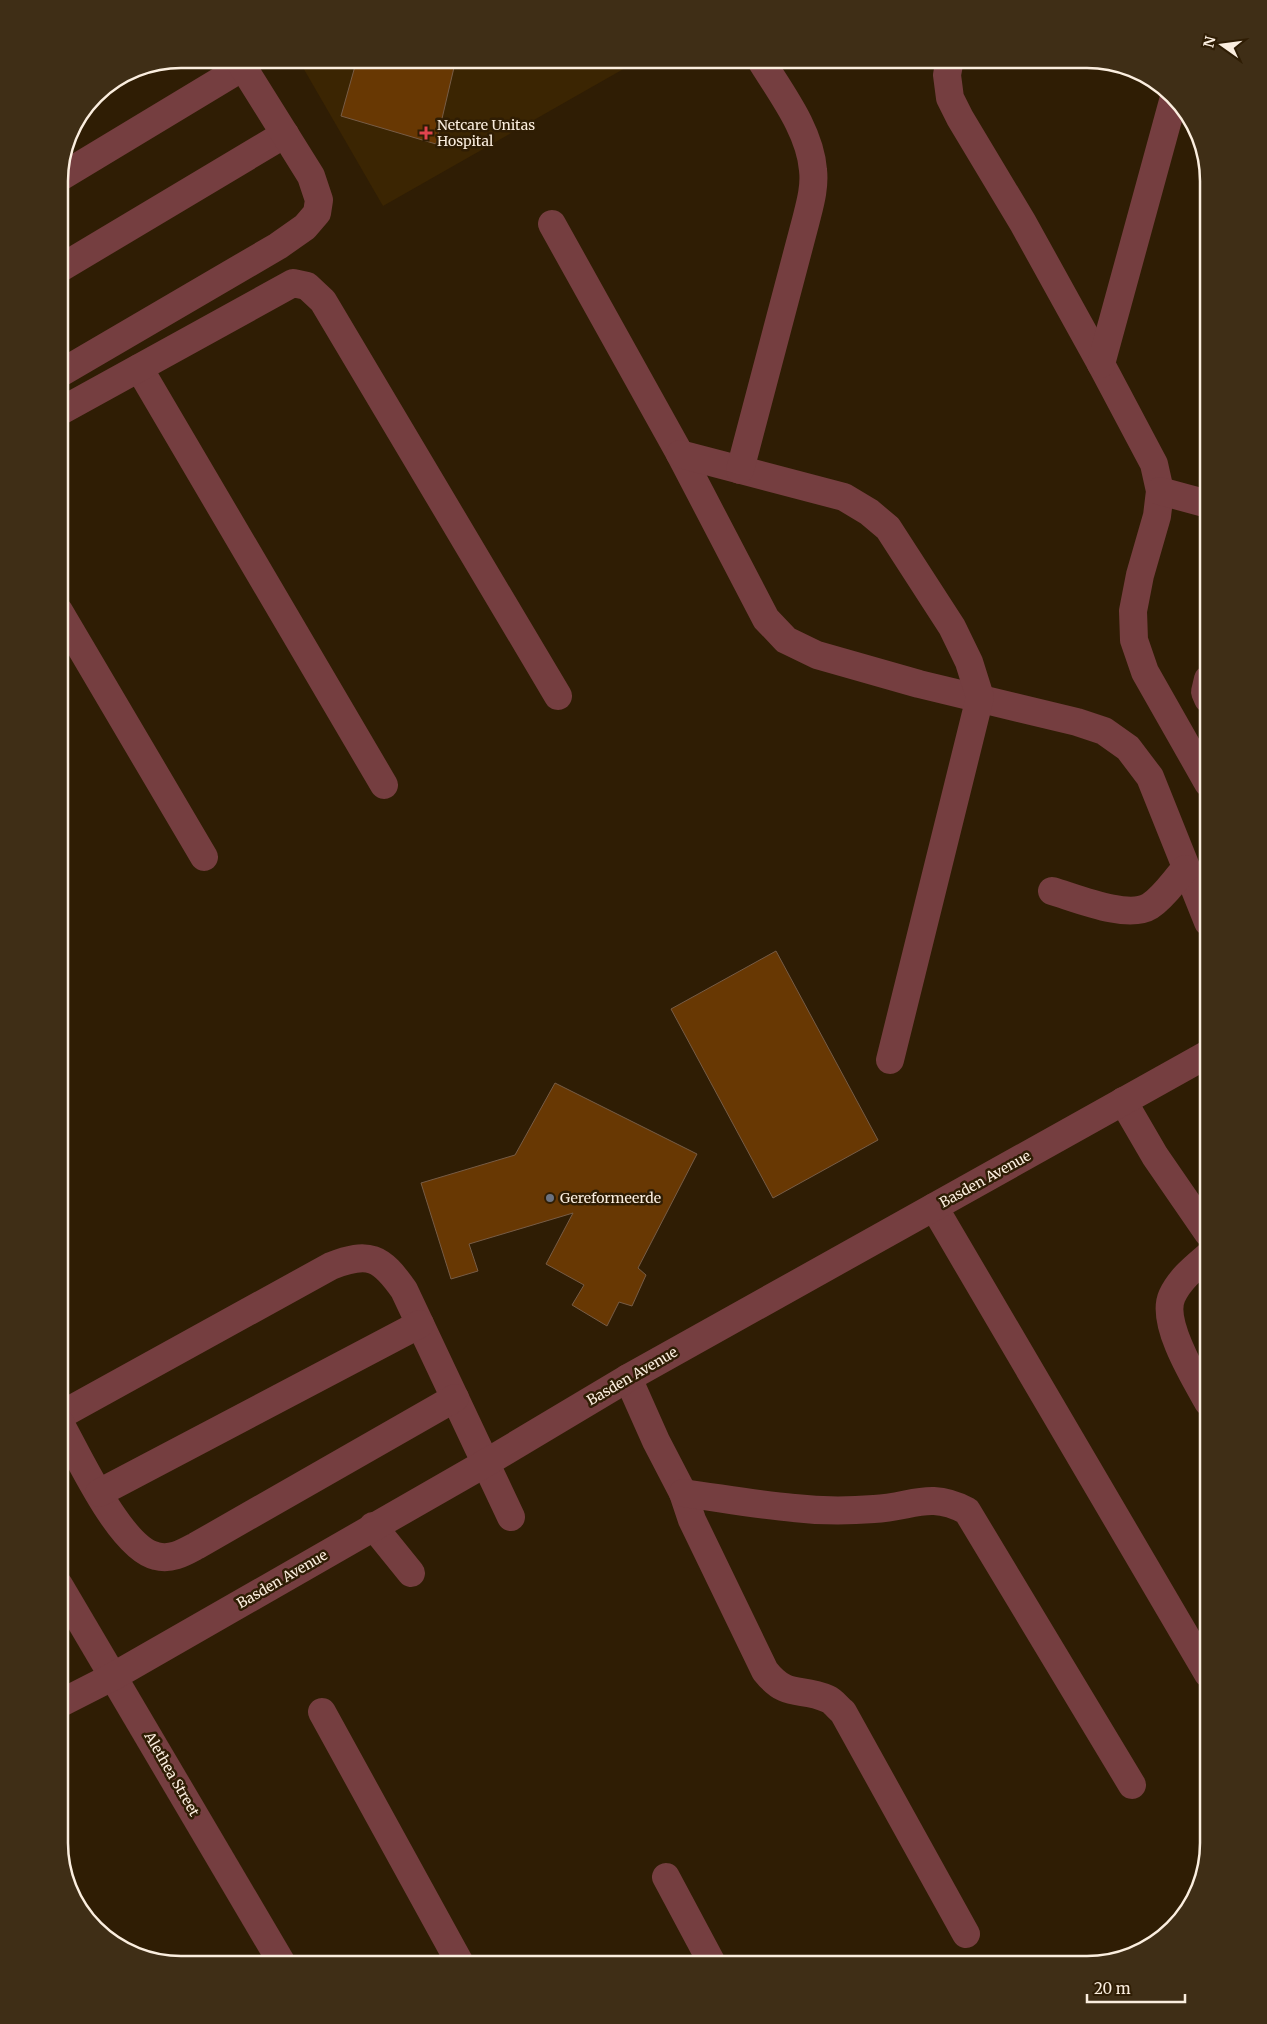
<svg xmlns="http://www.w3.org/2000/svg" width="1267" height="2024" viewBox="0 0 1267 2024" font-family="Merriweather,serif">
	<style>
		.built { fill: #3b2502 }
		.building { fill: #683803; stroke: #775c46 }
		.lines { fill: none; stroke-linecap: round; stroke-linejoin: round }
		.minor { stroke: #753e40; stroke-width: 28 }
		.health-dot { fill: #e0444e; stroke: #2f1d04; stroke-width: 2 }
		.worship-dot { fill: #6b7280; stroke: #2f1d04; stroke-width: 2 }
		.labels { text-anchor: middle; stroke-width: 5; stroke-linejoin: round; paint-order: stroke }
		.poi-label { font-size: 14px; fill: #fbeedf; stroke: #2f1d04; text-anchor: start }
		.street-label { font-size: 14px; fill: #fbeedf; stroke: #2f1d04 }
		.rim { fill: none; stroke: #fbeedf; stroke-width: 2.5 }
	</style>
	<rect width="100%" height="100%" fill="#2f1d04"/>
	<path class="built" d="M298 59H641L383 206Z"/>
	<g class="building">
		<path d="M357 59H456L436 144 341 116Z"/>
		<path d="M776 951 878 1140 773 1198 671 1009Z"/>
		<path d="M555 1083 697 1154 638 1268 646 1275 632 1306 619 1302 607 1326 572 1305 584 1285 546 1264 573 1213 469 1244 478 1271 451 1279 421 1183 515 1155Z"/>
	</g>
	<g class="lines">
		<g class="minor">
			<path d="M950 59 947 75 950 98 960 118 1023 223 1101 364 1154 464 1160 491 1157 516 1140 575 1133 611 1134 640 1145 672 1208 783"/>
			<path d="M59 178 243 67"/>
			<path d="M552 224 680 454 766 619 786 640 817 655 919 684 1077 722 1104 731 1128 748 1150 777 1208 922"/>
			<path d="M59 269 285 134"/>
			<path d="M1101 364 1173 101"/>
			<path d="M139 368 384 785"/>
			<path d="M59 374 278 246 305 227 317 213 319 200 311 176 238 59"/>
			<path d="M59 412 293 283 307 286 323 301 558 696"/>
			<path d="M680 454 844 497 869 512 888 528 952 627 969 662 980 697 890 1060"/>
			<path d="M740 470 806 220C810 204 815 187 813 170 810 130 780 92 760 59"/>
			<path d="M1160 491 1208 504"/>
			<path d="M59 611 204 857"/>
			<path d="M1208 699 1205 692 1208 679"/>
			<path d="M1052 891C1076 898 1128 920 1150 906 1164 897 1174 881 1185 869"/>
			<path d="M1123 1101 1155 1156 1208 1233"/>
			<path d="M934 1207 1208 1674"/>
			<path d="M628 1378 656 1441 683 1493 692 1520 765 1671C788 1700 800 1686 828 1699 833 1701 838 1708 843 1712L966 1934"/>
			<path d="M1208 1402C1195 1379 1160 1322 1172 1296 1180 1279 1194 1268 1208 1256"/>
			<path d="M59 1416 331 1266C369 1251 381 1257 404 1290L511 1517"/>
			<path d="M59 1421C77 1453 120 1548 156 1556 171 1560 183 1553 196 1546L455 1398"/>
			<path d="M99 1493 420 1324"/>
			<path d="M683 1493C720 1498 757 1505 794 1508 820 1511 848 1511 874 1509 913 1507 929 1491 967 1511L1132 1785"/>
			<path d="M373 1526 411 1573"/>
			<path d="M59 1585 283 1965"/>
			<path d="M59 1704 114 1676 484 1464 628 1378 1208 1054"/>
			<path d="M322 1712 461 1965"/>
			<path d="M666 1877 713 1965"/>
		</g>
	</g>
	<path class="health-dot" d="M423.5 125.5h5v5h5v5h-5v5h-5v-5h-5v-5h5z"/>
	<circle class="worship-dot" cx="550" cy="1198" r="5"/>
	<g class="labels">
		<g class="poi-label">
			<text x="437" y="130">Netcare Unitas<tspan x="437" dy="16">Hospital</tspan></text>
			<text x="560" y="1203">Gereformeerde</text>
		</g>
		<g class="street-label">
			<text transform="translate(985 1179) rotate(-29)" y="5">Basden Avenue</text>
			<text transform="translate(632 1376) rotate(-30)" y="5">Basden Avenue</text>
			<text transform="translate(282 1579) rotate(-30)" y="5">Basden Avenue</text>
			<text transform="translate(172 1774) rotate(60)" y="5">Alethea Street</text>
		</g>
	</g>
	<path d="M0 0H1267V2024H0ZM181 68H1087A113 113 0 0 1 1200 181V1843A113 113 0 0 1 1087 1956H181A113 113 0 0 1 68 1843V181A113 113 0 0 1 181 68Z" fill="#3f2e16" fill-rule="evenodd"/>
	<path class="rim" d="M181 68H1087A113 113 0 0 1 1200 181V1843A113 113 0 0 1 1087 1956H181A113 113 0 0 1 68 1843V181A113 113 0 0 1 181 68Z"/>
	<g transform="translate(1222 45) rotate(284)" stroke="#2f1d04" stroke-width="4" paint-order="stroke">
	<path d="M0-4L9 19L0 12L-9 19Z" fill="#fbeedf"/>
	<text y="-8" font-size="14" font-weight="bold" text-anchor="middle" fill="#fbeedf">N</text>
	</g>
	<path d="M1087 1994v8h98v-8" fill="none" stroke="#fbeedf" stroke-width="2.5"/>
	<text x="1094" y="1994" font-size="15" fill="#fbeedf" stroke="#2f1d04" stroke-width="4" paint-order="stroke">20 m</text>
</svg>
